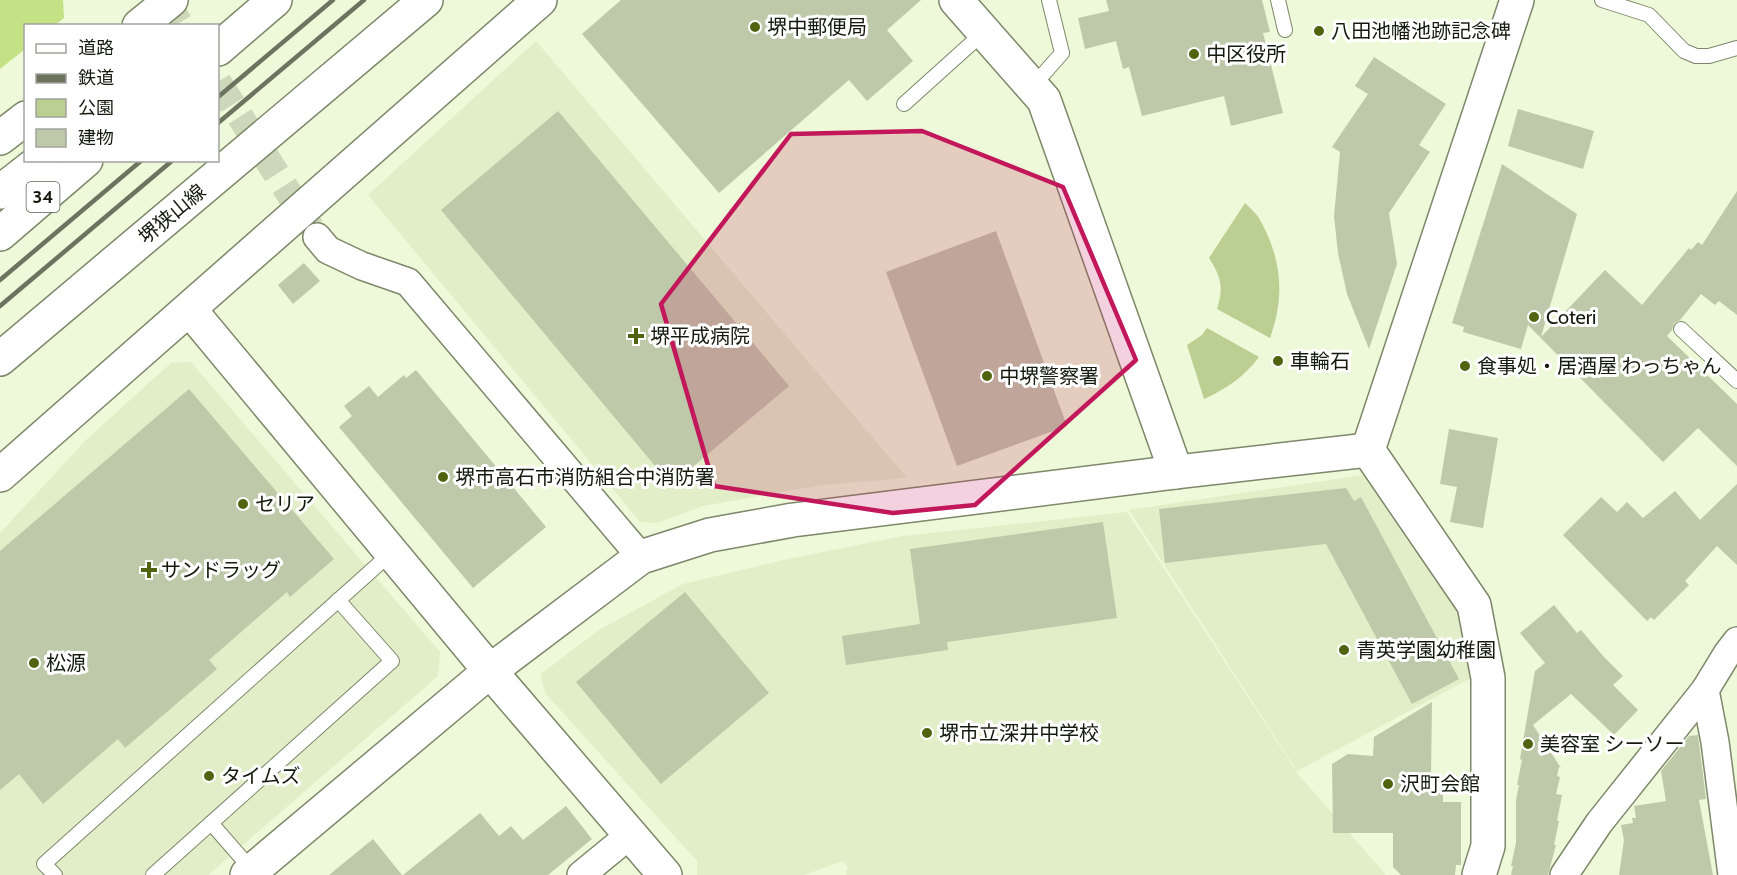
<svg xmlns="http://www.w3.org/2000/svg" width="1737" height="875" viewBox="0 0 1737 875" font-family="Cabin,'Noto Sans JP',sans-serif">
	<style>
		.built { fill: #e1eec7 }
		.green { fill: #bbcf93 }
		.water { fill: #c4e185 }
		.building { fill: #bec9aa }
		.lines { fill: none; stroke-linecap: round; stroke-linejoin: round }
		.minor-tunnel { stroke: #cdd8ba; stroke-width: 27; stroke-dasharray: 27 14; stroke-linecap: butt }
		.service-casing { stroke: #7d876a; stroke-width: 16 }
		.minor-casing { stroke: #7d876a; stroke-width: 30 }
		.tertiary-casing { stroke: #7d876a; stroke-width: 36 }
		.primary-casing { stroke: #7d876a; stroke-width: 36 }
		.service { stroke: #fff; stroke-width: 14 }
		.minor { stroke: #fff; stroke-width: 27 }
		.tertiary { stroke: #fff; stroke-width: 33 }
		.primary { stroke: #fff; stroke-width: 33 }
		.rail { stroke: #6c735f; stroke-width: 4.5 }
		.marked { fill: #c2185b; fill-opacity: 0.2; stroke: #c2185b; stroke-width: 4.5; stroke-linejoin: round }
		.poi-dot { fill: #506410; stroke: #fff; stroke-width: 2 }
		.labels { text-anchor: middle; stroke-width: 6; stroke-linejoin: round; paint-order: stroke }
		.shield { fill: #fff; stroke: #5c5f56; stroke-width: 1.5 }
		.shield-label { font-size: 18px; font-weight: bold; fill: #161a0e }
		.poi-label { font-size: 20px; fill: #161a0e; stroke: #fff; text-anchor: start }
		.street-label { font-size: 20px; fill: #161a0e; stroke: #fff }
	</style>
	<rect width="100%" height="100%" fill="#edf9d8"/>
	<g class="built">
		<path d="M536 41 907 478 822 485 703 506 657 523 640 522 368 195Z"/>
		<path d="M191 362 440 652 438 676 208 875H0V533L86 440 171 363Z"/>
		<path d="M1363 475 1465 621 1471 678 1297 771 1129 510Z"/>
		<path d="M1127 512 1298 774 1386 875H846L848 867 843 861 804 875H697V861L545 693 541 674 599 630 683 584 784 560 903 536Z"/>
	</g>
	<g class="green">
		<path d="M1245 203C1250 208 1257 214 1260 220 1282 259 1285 297 1270 338L1217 309C1224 287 1221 277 1209 258Z"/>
		<path d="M1207 328 1259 357C1244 377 1226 389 1204 399L1187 345 1202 335Z"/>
	</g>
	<path class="water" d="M0 0H63L64 18 55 25 26 26 25 49 0 69Z"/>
	<g class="building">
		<path d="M621 0H921L887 30 913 61 867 101 849 80 719 193 582 34Z"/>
		<path d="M1106 0H1262L1270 32 1263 33 1283 113 1231 126 1224 96 1142 116 1129 67 1123 69 1116 41 1085 49 1078 18 1109 11Z"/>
		<path d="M1374 57 1446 104 1419 145 1430 152 1389 213 1397 264 1369 349 1347 294 1338 253 1334 216 1340 152 1332 147 1368 94 1355 86Z"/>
		<path d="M1518 109 1594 131 1583 169 1508 146Z"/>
		<path d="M558 111 789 386 671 485 441 210Z"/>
		<path d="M1502 164 1577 214 1541 337 1605 270 1642 305 1689 248 1691 250 1698 242 1702 245 1737 191V315L1719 301 1715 305 1701 294 1680 320 1674 323 1672 330 1667 336 1737 404V466L1698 428 1663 462 1528 325 1521 349 1463 332 1464 327 1452 323Z"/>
		<path d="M996 231 1067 426 957 466 886 272Z"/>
		<path d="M304 263 320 281 293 304 278 285Z"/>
		<path d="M416 370 546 527 473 588 339 427 352 416 344 406 369 386 378 397 404 375 406 378Z"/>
		<path d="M189 389 334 559 290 597 287 592 209 660 217 669 125 748 118 739 43 804 19 774 0 790V551Z"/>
		<path d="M1449 429 1498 438 1483 528 1450 522 1457 487 1440 484Z"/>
		<path d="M1737 484V565L1717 546 1685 581 1689 585 1654 620 1651 617 1647 621 1563 535 1601 497 1617 512 1627 502 1643 518 1675 491 1700 520Z"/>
		<path d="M1346 488 1354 501 1361 497 1459 679 1412 704 1326 544 1165 563 1159 509Z"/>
		<path d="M1103 522 1117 618 947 642 948 650 846 665 842 636 920 624 910 549Z"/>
		<path d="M685 592 769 693 661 784 576 682Z"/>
		<path d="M1554 605 1577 633 1581 630 1604 657 1623 676 1613 685 1638 710 1614 735 1571 694 1533 725 1561 768 1559 767 1557 776 1560 777 1556 794 1562 795 1557 821H1559L1554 845H1556L1548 875H1511L1513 866H1511L1516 843V800L1519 785H1517L1522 760 1520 759 1535 671 1545 663 1520 633Z"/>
		<path d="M1432 702 1431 776H1443V802H1461V865H1456L1455 875H1401L1393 867V833H1333L1332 764 1348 754 1373 756 1374 737Z"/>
		<path d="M1698 735 1706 799 1699 800 1713 875H1619L1624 840 1621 825 1633 823 1632 818H1636L1634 806 1666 801 1661 771 1689 736Z"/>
		<path d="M566 806 592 839 548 875H403L480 813 499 836 511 826 523 840Z"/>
		<path d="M373 839 402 875H329Z"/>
	</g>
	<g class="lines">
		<g class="minor-tunnel">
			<path d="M165 0 181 26"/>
			<path d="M218 82 311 228"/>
		</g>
		<defs>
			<g id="service">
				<path d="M1278 0 1285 30"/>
				<path d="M1602 0 1649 15 1684 51 1696 56H1709L1737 48"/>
				<path d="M1032 87 1062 53 1049 0"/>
				<path d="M904 104 984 32"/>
				<path d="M1681 329 1737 381"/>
				<path d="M211 823 252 870"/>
				<path d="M55 875 44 864 391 553"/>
				<path d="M153 875 392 661 338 600"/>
			</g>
			<g id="minor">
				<path d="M317 237 328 250 362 266 408 282 641 557"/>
				<path d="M1705 690 1715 742 1732 875"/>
				<path d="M581 875 631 834"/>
				<path d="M1564 875 1599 823 1705 690 1727 654 1737 641"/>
			</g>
			<g id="tertiary">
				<path d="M956 0 1044 100 1176 472"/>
				<path d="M190 310 490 671 665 875"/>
				<path d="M1368 450 1517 0"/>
				<path d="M1368 450 1474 605 1488 678V846L1479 875"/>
				<path d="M247 875 490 671 641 557 710 535 793 520 1176 472 1368 450"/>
			</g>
			<g id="primary">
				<path d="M139 26 171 0"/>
				<path d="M218 49 275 0"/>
				<path d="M0 138 26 118"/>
				<path d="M0 192 41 160"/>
				<path d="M0 234 86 160"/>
				<path d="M0 359 426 0"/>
				<path d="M0 475 540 0"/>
			</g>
		</defs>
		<use href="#service" class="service-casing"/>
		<use href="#minor" class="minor-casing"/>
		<use href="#tertiary" class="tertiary-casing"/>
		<use href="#primary" class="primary-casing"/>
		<use href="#service" class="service"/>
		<use href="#minor" class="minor"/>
		<use href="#tertiary" class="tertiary"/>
		<use href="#primary" class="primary"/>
		<g class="rail">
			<path d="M218 97 333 0"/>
			<path d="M218 123 364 0"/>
			<path d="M0 280 142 160"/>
			<path d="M0 306 173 160"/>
		</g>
	</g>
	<path class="marked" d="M922 131 1063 187 1136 360 975 505 893 513 714 486 661 304 791 134Z"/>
	<g class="poi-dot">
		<circle cx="755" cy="27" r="6"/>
		<circle cx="1319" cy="31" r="6"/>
		<circle cx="1194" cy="54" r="6"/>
		<circle cx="1534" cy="317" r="6"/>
		<path d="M633 327h6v6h6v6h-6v6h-6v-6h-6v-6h6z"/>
		<circle cx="1278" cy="361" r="6"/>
		<circle cx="1465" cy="366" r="6"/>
		<circle cx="987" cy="376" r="6"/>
		<circle cx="443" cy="477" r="6"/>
		<circle cx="243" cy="504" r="6"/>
		<path d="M146 561h6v6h6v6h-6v6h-6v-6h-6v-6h6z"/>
		<circle cx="1344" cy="650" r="6"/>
		<circle cx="34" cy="663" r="6"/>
		<circle cx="927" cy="733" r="6"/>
		<circle cx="1528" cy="744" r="6"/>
		<circle cx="209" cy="776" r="6"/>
		<circle cx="1388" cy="784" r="6"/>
	</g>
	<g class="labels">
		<rect class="shield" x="26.5" y="182" width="33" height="30" rx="4.5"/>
		<g class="shield-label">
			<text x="43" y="203">34</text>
		</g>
		<g class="poi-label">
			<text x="767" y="34">堺中郵便局</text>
			<text x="1331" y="38">八田池幡池跡記念碑</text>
			<text x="1206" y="61">中区役所</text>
			<text x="1546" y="324">Coteri</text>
			<text x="650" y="343">堺平成病院</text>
			<text x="1290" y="368">車輪石</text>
			<text x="1477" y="373">食事処・居酒屋 わっちゃん</text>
			<text x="999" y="383">中堺警察署</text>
			<text x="455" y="484">堺市高石市消防組合中消防署</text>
			<text x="255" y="511">セリア</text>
			<text x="161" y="577">サンドラッグ</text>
			<text x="1356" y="657">青英学園幼稚園</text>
			<text x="46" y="670">松源</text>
			<text x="939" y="740">堺市立深井中学校</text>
			<text x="1540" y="751">美容室 シーソー</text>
			<text x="221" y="783">タイムズ</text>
			<text x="1400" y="791">沢町会館</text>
		</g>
		<g class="street-label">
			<text transform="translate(172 214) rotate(-40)" y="7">堺狭山線</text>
		</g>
	</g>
	<rect x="24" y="24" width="195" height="138" fill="#ffffff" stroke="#a2a39f" stroke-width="1.5"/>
	<rect x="36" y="44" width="30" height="9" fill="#ffffff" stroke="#a2a39f" stroke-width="1.5"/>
	<text x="78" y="54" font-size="18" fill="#161a0e">道路</text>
	<rect x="36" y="74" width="30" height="9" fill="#6c735f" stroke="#a2a39f" stroke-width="1.5"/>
	<text x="78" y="84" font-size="18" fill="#161a0e">鉄道</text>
	<rect x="36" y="99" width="30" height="18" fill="#bbcf93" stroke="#a2a39f" stroke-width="1.5"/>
	<text x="78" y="114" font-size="18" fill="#161a0e">公園</text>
	<rect x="36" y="129" width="30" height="18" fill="#bec9aa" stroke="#a2a39f" stroke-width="1.5"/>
	<text x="78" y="144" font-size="18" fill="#161a0e">建物</text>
</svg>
